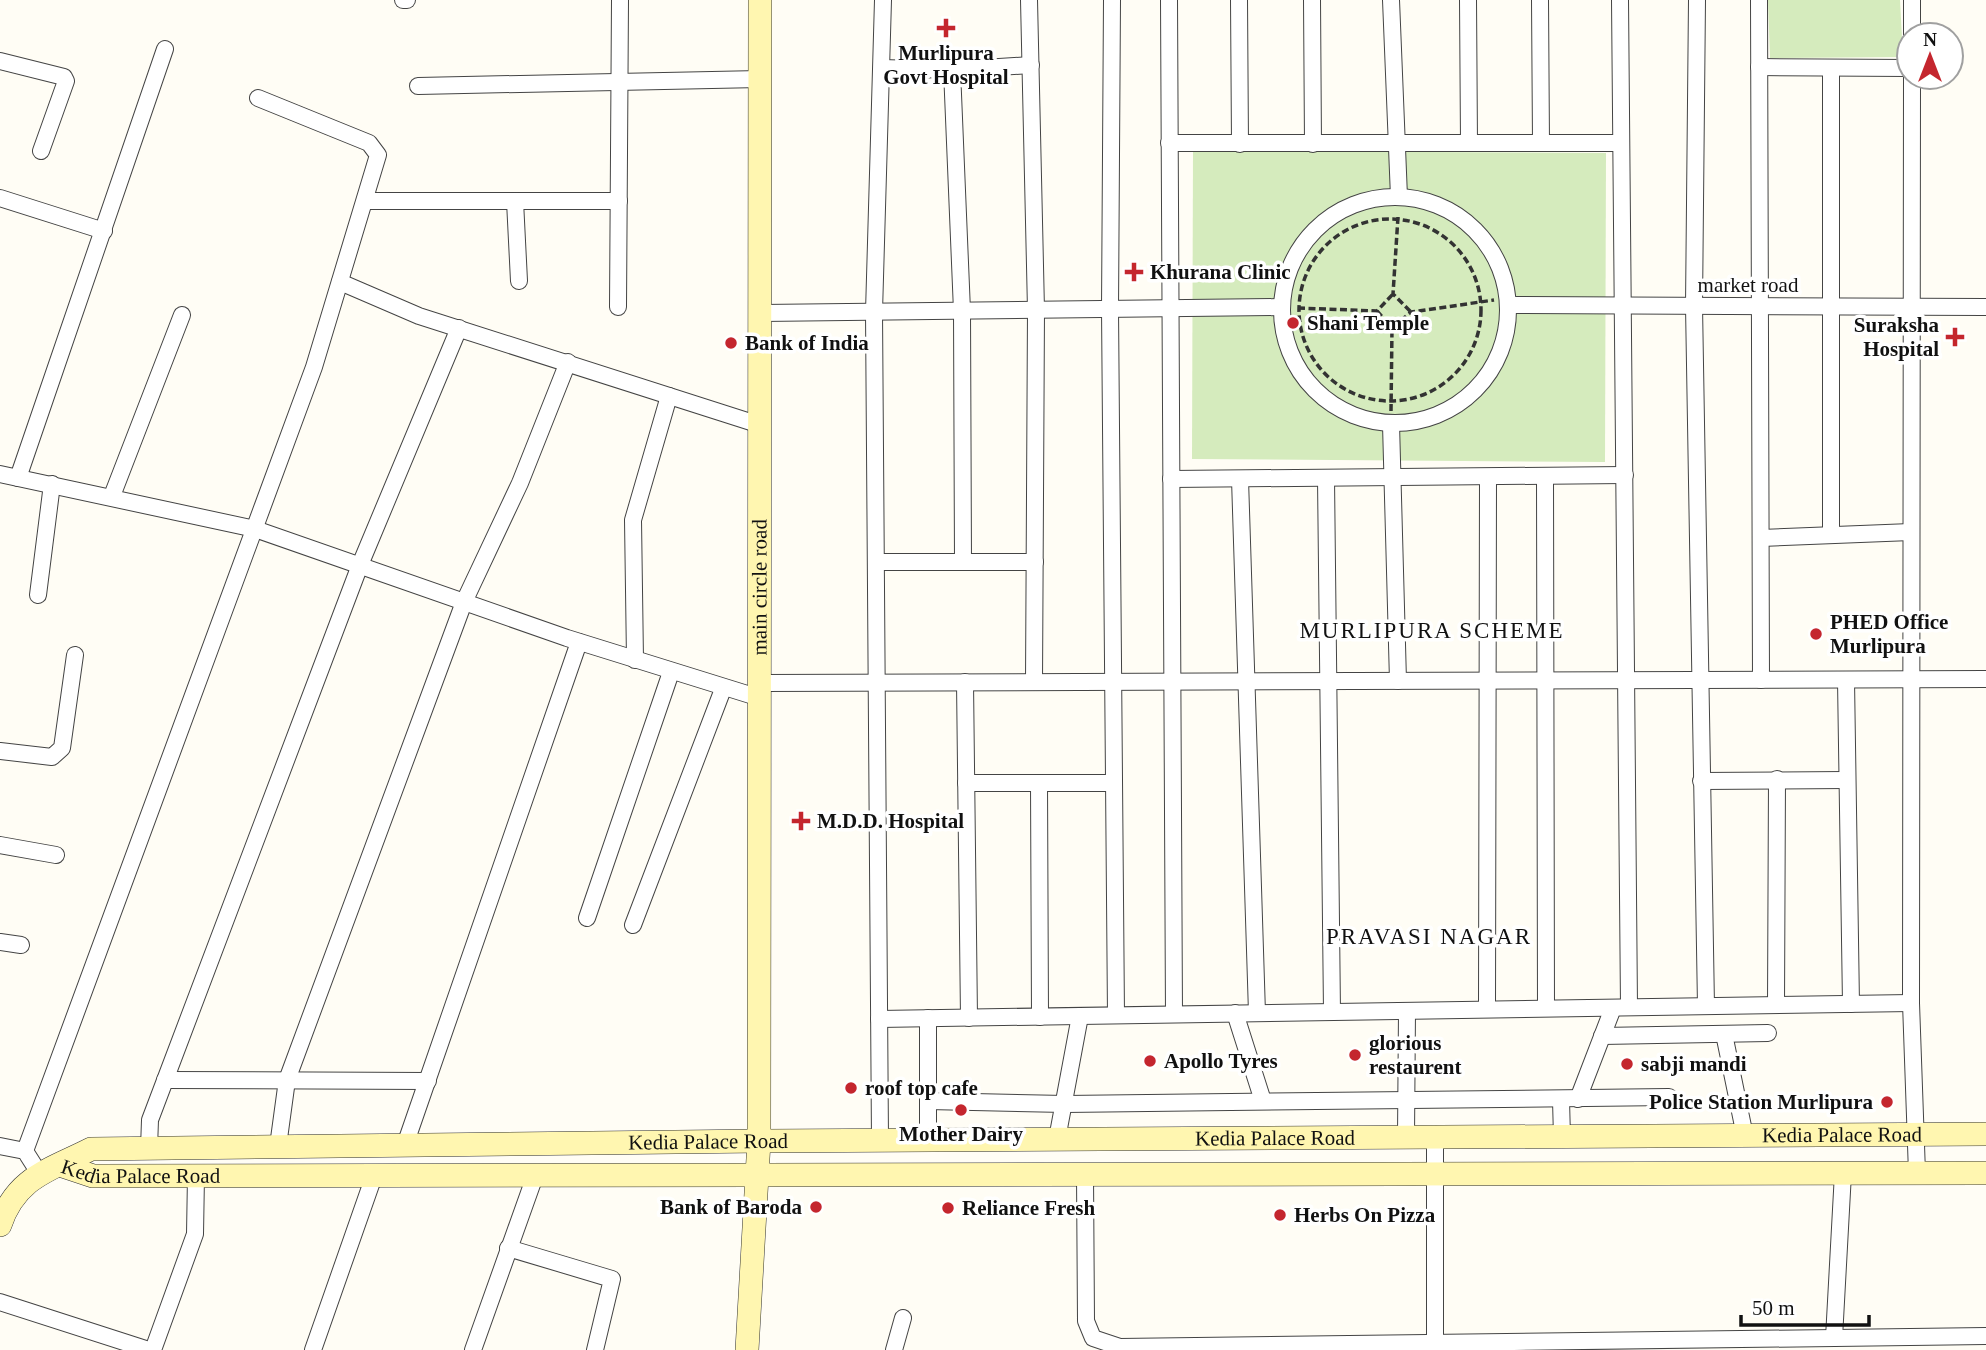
<svg xmlns="http://www.w3.org/2000/svg" width="1986" height="1350" viewBox="0 0 1986 1350" font-family="'Times New Roman',serif">
	<style>
		.green { fill: #d5ebbd }
		.lines { fill: none; stroke-linecap: round; stroke-linejoin: round }
		.street-casing { stroke: #444; stroke-width: 18 }
		.secondary-casing { stroke: #333; stroke-width: 24 }
		.path { stroke: #333; stroke-width: 3.5; stroke-dasharray: 7 3.5; stroke-linecap: butt }
		.street { stroke: #fff; stroke-width: 16 }
		.secondary { stroke: #fff6b0; stroke-width: 23 }
		.poi-dot { fill: #c4262e; stroke: #fff; stroke-width: 2.5 }
		.labels { text-anchor: middle; stroke-width: 7; stroke-linejoin: round; paint-order: stroke }
		.poi-label { font-size: 21px; font-weight: bold; fill: #111; stroke: #fff; text-anchor: start }
		.street-label { font-size: 21px; fill: #111; stroke: #fff }
		.neighbourhood-label { font-size: 23px; letter-spacing: 2px; fill: #111; stroke: #fff }
	</style>
	<rect width="100%" height="100%" fill="#fffdf5"/>
	<g class="green">
		<path d="M1768 0H1900L1903 57 1770 58Z"/>
		<path d="M1193 151 1606 153 1605 462 1192 459Z"/>
	</g>
	<g class="lines">
		<defs>
			<g id="street">
				<path d="M403 0H407"/>
				<path d="M1029 0 1036 310 1034 682"/>
				<path d="M1112 0 1110 309 1116 1015"/>
				<path d="M1169 0 1174 1014"/>
				<path d="M1239 0 1240 144"/>
				<path d="M1312 0 1313 144"/>
				<path d="M1391 0 1399 197"/>
				<path d="M1468 0 1469 143"/>
				<path d="M1540 0 1541 143"/>
				<path d="M1620 0 1629 1007"/>
				<path d="M1697 0 1694 306 1706 1006"/>
				<path d="M1759 0 1761 680"/>
				<path d="M1912 35V0"/>
				<path d="M0 61 64 77 66 81 41 151"/>
				<path d="M1759 67 1909 68"/>
				<path d="M882 68 952 70 1031 65"/>
				<path d="M1831 68V535"/>
				<path d="M952 70 962 311 963 562"/>
				<path d="M1912 77 1911 1003 1917 1173"/>
				<path d="M418 86 760 79"/>
				<path d="M1169 143H1621"/>
				<circle cx="1395" cy="310" r="113"/>
				<path d="M0 198 104 231"/>
				<path d="M365 201H619"/>
				<path d="M515 201 519 281"/>
				<path d="M340 282 419 316 760 425"/>
				<path d="M1509 305 1986 307"/>
				<path d="M618 307 620 0"/>
				<path d="M760 313 1281 307"/>
				<path d="M1391 424 1398 681"/>
				<path d="M0 474 255 529 567 638 760 698"/>
				<path d="M1545 476 1546 1008"/>
				<path d="M18 478 165 49"/>
				<path d="M1326 478 1332 1012"/>
				<path d="M1171 479 1625 475"/>
				<path d="M1240 479 1257 1013"/>
				<path d="M112 496 182 315"/>
				<path d="M1761 538 1911 532"/>
				<path d="M876 562H1035"/>
				<path d="M38 595 52 484"/>
				<path d="M635 660 633 520 669 396"/>
				<path d="M1846 680 1851 1004"/>
				<path d="M965 682 969 1018"/>
				<path d="M760 683 1986 679"/>
				<path d="M0 751 52 757 62 748 75 655"/>
				<path d="M1701 781 1846 780"/>
				<path d="M966 783H1114"/>
				<path d="M1039 783 1040 1017"/>
				<path d="M0 845 56 855"/>
				<path d="M587 918 671 672"/>
				<path d="M633 925 723 689"/>
				<path d="M0 942 21 945"/>
				<path d="M1776 1004 1777 779"/>
				<path d="M1487 1008 1488 477"/>
				<path d="M1235 1013 1263 1101"/>
				<path d="M879 1019 1911 1003"/>
				<path d="M1724 1034 1745 1136"/>
				<path d="M1602 1036 1768 1033"/>
				<path d="M165 1080 428 1081"/>
				<path d="M1578 1099 1613 1008"/>
				<path d="M1561 1100 1562 1137"/>
				<path d="M928 1101 1065 1104 1669 1097"/>
				<path d="M1406 1137 1407 1011"/>
				<path d="M1435 1137V1343"/>
				<path d="M1057 1139 1080 1016"/>
				<path d="M880 1140 874 312 883 0"/>
				<path d="M928 1140V1018"/>
				<path d="M405 1145 579 642"/>
				<path d="M0 1146 25 1151 39 1173"/>
				<path d="M278 1146 287 1080 464 602 520 483 568 362"/>
				<path d="M149 1148 150 1120 360 565 459 328"/>
				<path d="M25 1151 314 367 378 155 369 143 258 98"/>
				<path d="M1085 1175 1086 1321 1093 1338 1120 1347 1986 1336"/>
				<path d="M508 1248 612 1279 595 1350"/>
				<path d="M0 1302 149 1350"/>
				<path d="M1834 1338 1843 1173"/>
				<path d="M153 1350 195 1234 196 1176"/>
				<path d="M313 1350 374 1176"/>
				<path d="M473 1350 535 1176"/>
				<path d="M894 1350 903 1318"/>
			</g>
			<g id="secondary">
				<path id="s1" d="M60 1165 93 1176 1986 1173"/>
				<path id="s2" d="M0 1225C16 1177 50 1170 91 1149L759 1141 1986 1134"/>
				<path id="s3" d="M747 1350 759 1141 760 0"/>
			</g>
		</defs>
		<use href="#street" class="street-casing"/>
		<use href="#secondary" class="secondary-casing"/>
		<g class="path">
			<path d="M1398 217 1393 294 1411 312"/>
			<circle cx="1390" cy="310" r="91"/>
			<path d="M1298 308 1377 311 1393 294"/>
			<path d="M1377 311 1392 328"/>
			<path d="M1391 411 1392 328 1411 312 1494 300"/>
		</g>
		<use href="#street" class="street"/>
		<use href="#secondary" class="secondary"/>
	</g>
	<g class="poi-dot">
		<path d="M942.5 17.5h7v7h7v7h-7v7h-7v-7h-7v-7h7z"/>
		<path d="M1130.5 261.5h7v7h7v7h-7v7h-7v-7h-7v-7h7z"/>
		<circle cx="1293" cy="323" r="7"/>
		<path d="M1951.5 326.5h7v7h7v7h-7v7h-7v-7h-7v-7h7z"/>
		<circle cx="731" cy="343" r="7"/>
		<circle cx="1816" cy="634" r="7"/>
		<path d="M797.5 810.5h7v7h7v7h-7v7h-7v-7h-7v-7h7z"/>
		<circle cx="1355" cy="1055" r="7"/>
		<circle cx="1150" cy="1061" r="7"/>
		<circle cx="1627" cy="1064" r="7"/>
		<circle cx="851" cy="1088" r="7"/>
		<circle cx="1887" cy="1102" r="7"/>
		<circle cx="961" cy="1110" r="7"/>
		<circle cx="816" cy="1207" r="7"/>
		<circle cx="948" cy="1208" r="7"/>
		<circle cx="1280" cy="1215" r="7"/>
	</g>
	<g class="labels">
		<g class="poi-label">
			<text x="946" y="60" text-anchor="middle">Murlipura<tspan x="946" dy="24">Govt Hospital</tspan></text>
			<text x="1150" y="279">Khurana Clinic</text>
			<text x="1307" y="330">Shani Temple</text>
			<text x="1939" y="332" text-anchor="end">Suraksha<tspan x="1939" dy="24">Hospital</tspan></text>
			<text x="745" y="350">Bank of India</text>
			<text x="1830" y="629">PHED Office<tspan x="1830" dy="24">Murlipura</tspan></text>
			<text x="817" y="828">M.D.D. Hospital</text>
			<text x="1369" y="1050">glorious<tspan x="1369" dy="24">restaurent</tspan></text>
			<text x="1164" y="1068">Apollo Tyres</text>
			<text x="1641" y="1071">sabji mandi</text>
			<text x="865" y="1095">roof top cafe</text>
			<text x="1873" y="1109" text-anchor="end">Police Station Murlipura</text>
			<text x="961" y="1141" text-anchor="middle">Mother Dairy</text>
			<text x="802" y="1214" text-anchor="end">Bank of Baroda</text>
			<text x="962" y="1215">Reliance Fresh</text>
			<text x="1294" y="1222">Herbs On Pizza</text>
		</g>
		<g class="street-label">
			<text x="1748" y="292">market road</text>
			<text dy="7" stroke="none"><textPath href="#s3" startOffset="763">main circle road</textPath></text>
			<text dy="7" stroke="none"><textPath href="#s2" startOffset="1874">Kedia Palace Road</textPath></text>
			<text dy="7" stroke="none"><textPath href="#s2" startOffset="1307">Kedia Palace Road</textPath></text>
			<text dy="7" stroke="none"><textPath href="#s2" startOffset="740">Kedia Palace Road</textPath></text>
			<text dy="7" stroke="none"><textPath href="#s1" startOffset="82">Kedia Palace Road</textPath></text>
		</g>
		<g class="neighbourhood-label">
			<text x="1432" y="638">MURLIPURA SCHEME</text>
			<text x="1429" y="944">PRAVASI NAGAR</text>
		</g>
	</g>
	<g transform="translate(1930 56)"><circle r="33" fill="#ffffff" stroke="#a0a0a0" stroke-width="2"/>
	<path d="M0-5L12 26L0 18L-12 26Z" fill="#c4262e"/>
	<text y="-10" font-size="19" font-weight="bold" text-anchor="middle" fill="#111111">N</text>
	</g>
	<path d="M1741 1315v10h128v-10" fill="none" stroke="#111111" stroke-width="3.5"/>
	<text x="1752" y="1315" font-size="21" fill="#111111" stroke="#ffffff" stroke-width="5" paint-order="stroke">50 m</text>
</svg>
